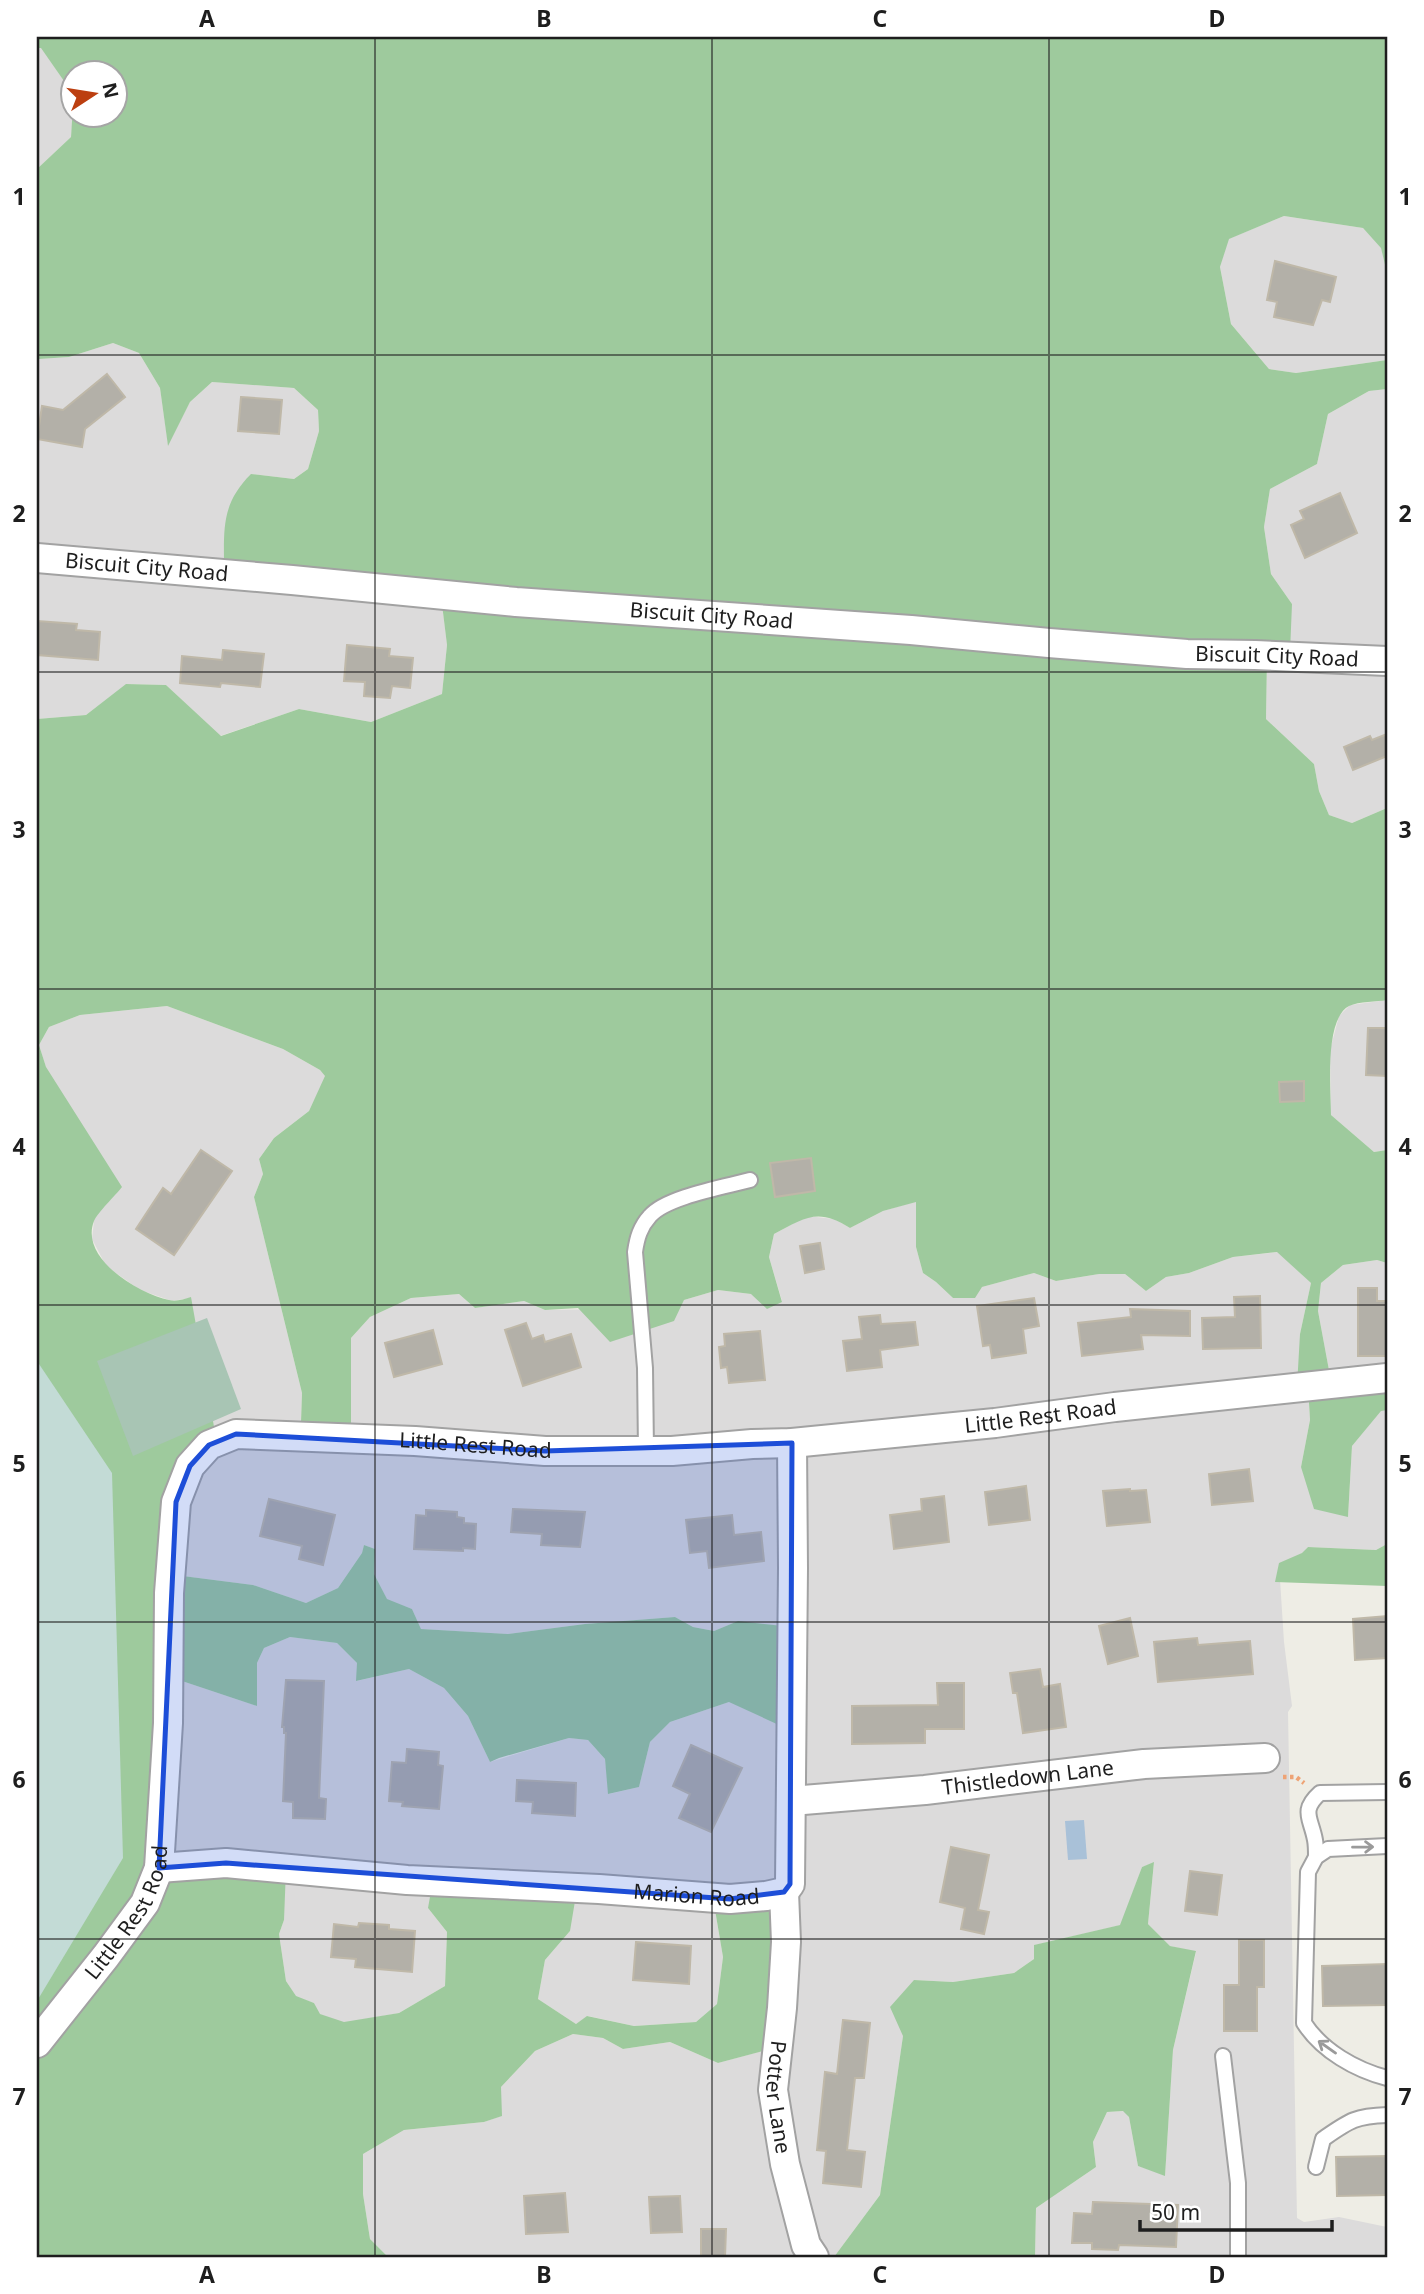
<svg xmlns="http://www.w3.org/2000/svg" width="1424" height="2294" viewBox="0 0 1424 2294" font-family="'Noto Sans',sans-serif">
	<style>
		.residential { fill: #dcdbdb }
		.forest { fill: #9eca9d }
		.wetland { fill: #c3dbd6 }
		.cemetery { fill: #a8c5b4 }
		.water { fill: #a9c1d8 }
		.building { fill: #b3b0a8; stroke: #bfb8a8; stroke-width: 2 }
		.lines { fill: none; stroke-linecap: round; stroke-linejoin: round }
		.lane-casing { stroke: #a2a2a2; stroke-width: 18 }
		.street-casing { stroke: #a2a2a2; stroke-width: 32 }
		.path { stroke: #eea375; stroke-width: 4.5; stroke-dasharray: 3.5 3.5; stroke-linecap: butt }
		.lane { stroke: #fff; stroke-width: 14 }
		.street { stroke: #fff; stroke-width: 28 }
		.oneway { stroke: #9a9a9a }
		.marked { fill: #1d4ed8; fill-opacity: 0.2; stroke: #1d4ed8; stroke-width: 5; stroke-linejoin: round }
		.grid { fill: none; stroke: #1e1e1e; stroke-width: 2; stroke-opacity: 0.55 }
		.labels { text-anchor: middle; stroke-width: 5; stroke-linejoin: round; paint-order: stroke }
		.street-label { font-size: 21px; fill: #1e1e1e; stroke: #fff }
		.neatline { fill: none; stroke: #1e1e1e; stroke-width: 2.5 }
		.grid-label { font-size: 23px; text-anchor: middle; font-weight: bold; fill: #1e1e1e }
	</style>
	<rect width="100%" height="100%" fill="#eeede5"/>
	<g class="residential">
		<path d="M41 47 73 94 74 106 71 137 37 169V48Z"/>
		<path d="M1284 216 1363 228 1381 247 1387 273V360L1296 373 1269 369 1231 324 1220 267 1228 239Z"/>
		<path d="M113 343 139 353 160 388 168 444 190 402 212 382 294 388 318 410 319 431 308 469 294 479 251 474 441 595 447 645 442 694 371 722 299 709 220 736 166 685 127 684 86 715 37 719V362L39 359 69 357Z"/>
		<path d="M1387 389V808L1352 823 1329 815 1319 791 1314 764 1266 719 1267 657 1292 604 1271 574 1264 527 1270 489 1317 464 1328 414 1369 391Z"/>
		<path d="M1387 1000V1150L1374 1152 1331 1115 1330 1050 1339 1016 1350 1005Z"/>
		<path d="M167 1006 283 1049 320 1070 326 1077 309 1111 274 1138 259 1159 263 1174 254 1197 302 1393 301 1422 351 1433V1338L370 1317 411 1298 459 1294 475 1308 524 1301 545 1310 679 1308 684 1300 718 1290 751 1294 782 1301 769 1257 774 1234 807 1216 835 1219 850 1228 883 1211 917 1201 916 1247 923 1273 936 1282 953 1298 982 1287 1034 1273 1056 1281 1099 1274H1125L1146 1291 1166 1277 1189 1273 1233 1257 1278 1252 1311 1283 1300 1334 1308 1386 1310 1420 1301 1467 1348 1517 1352 1446 1381 1410H1387V1544L1376 1550 1308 1547 1303 1553 1279 1564 1284 1642 1292 1706 1288 1712 1297 2218 1304 2222 1339 2217 1387 2227V2257H1035L1036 2208 1096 2167 1093 2142 1107 2112 1124 2111 1129 2117 1138 2166 1165 2175 1173 2050 1196 1952 1170 1946 1148 1924 1154 1863 1142 1867 1121 1925 1035 1945 1034 1959 1014 1973 953 1982 914 1980 903 2036 880 2195 834 2257H388L370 2239 363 2194V2154L404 2130 484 2122 501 2116V2087L535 2051 573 2034 603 2038 623 2049 670 2042 718 2063 777 2047 713 1898 723 1957 717 2004 696 2022 634 2026 588 2016 576 2024 538 1999 545 1960 570 1931 428 1908 447 1932 445 1986 399 2013 344 2023 319 2014 314 2003 296 1997 286 1981 279 1934 284 1920 166 1865 173 1678 257 1706V1663L264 1648 290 1637 337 1643 357 1663V1681L409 1669 444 1688 468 1716 490 1762 569 1738 588 1740 605 1759 609 1794 639 1787 650 1742 670 1722 729 1702 738 1621 714 1631 693 1627 675 1617 585 1624 508 1634 421 1629 412 1609 387 1600 374 1574 375 1549 364 1545 362 1553 338 1588 306 1603 253 1585 175 1575 191 1298 172 1301 140 1290 106 1266 92 1239 94 1221 39 1045 49 1027 80 1015Z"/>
		<path d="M1377 1260 1387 1263V1379L1331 1381 1318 1311 1321 1283 1343 1265Z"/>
	</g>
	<g class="forest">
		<path d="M37 37H1387V273L1381 248 1363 228 1284 216 1229 239 1220 267 1231 324 1269 369 1296 373 1387 360V389L1369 391 1328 414 1317 464 1270 489 1264 527 1271 574 1292 604 1290 652 1267 657 1266 719 1314 764 1319 791 1329 815 1352 823 1387 808V1000C1377 1002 1359 1001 1349 1006 1324 1019 1331 1090 1331 1115L1374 1152 1387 1150V1263L1377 1260 1343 1265 1321 1283 1318 1311 1331 1381 1387 1379V1410L1381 1411 1352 1446 1348 1517 1314 1509 1301 1467 1310 1420 1308 1386H1297L1300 1334 1311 1283 1277 1252 1233 1257 1189 1273 1166 1277 1146 1291 1125 1274H1099L1056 1281 1034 1273 982 1287 975 1298H953L936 1282 923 1273 916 1247V1202L883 1211 850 1228C818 1207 804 1218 774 1234L769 1257 782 1302 767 1309 751 1294 718 1290 684 1300 674 1321 610 1342 578 1308 545 1310 524 1301 475 1308 459 1294 411 1298 370 1317 351 1338V1433L303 1431 301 1422 302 1393 254 1197 263 1174 259 1159 274 1138 309 1111 325 1076 320 1070 283 1049 167 1006 80 1015 49 1027 39 1045 46 1067 122 1187C115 1196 98 1212 94 1221 79 1259 140 1294 169 1300 176 1302 184 1299 191 1297L216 1438 196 1460 175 1575 253 1585 306 1603 338 1588 362 1553 364 1545 375 1549 374 1574 387 1599 412 1609 421 1629 508 1634 585 1624 675 1617 693 1627 714 1631 738 1621 792 1627V1731L729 1702 670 1722 650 1742 639 1787 608 1794 605 1759 588 1740 569 1738 499 1758 490 1762 468 1716 444 1688 409 1669 356 1681 357 1663 337 1643 290 1637 264 1648 257 1663V1706L173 1678 161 1859 286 1869 284 1920 279 1934 286 1981 296 1996 314 2003 320 2014 344 2022 399 2013 445 1986 447 1932 428 1908 433 1880 577 1889 570 1931 545 1960 538 1999 576 2024 587 2016 634 2026 696 2022 717 2004 723 1957 713 1898 785 1891 778 2047 718 2063 670 2042 623 2049 603 2038 573 2034 535 2051 501 2087 502 2116 484 2122 404 2130 363 2154V2194L370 2239 388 2257H37V719L86 715 126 684 166 685 221 736 299 709 371 722 442 694 447 645 441 596 224 568C224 529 221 504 251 474L294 479 308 469 319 431 318 410 294 388 212 382 190 402 168 446 160 388 139 353 113 343 69 357 39 359 37 362V169L71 137 73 106 74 116H116V74H74L73 94 41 48H37Z"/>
		<path d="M1387 1544V1586L1275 1582 1279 1563 1302 1553 1308 1547 1376 1550Z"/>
		<path d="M1154 1862 1148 1924 1170 1946 1196 1951 1173 2050 1165 2176 1138 2166 1129 2117 1123 2111 1107 2112 1093 2142 1096 2167 1036 2208 1035 2257H834L880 2195 903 2036 890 2007 914 1980 953 1982 1014 1973 1034 1959V1945L1120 1925 1142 1867Z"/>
	</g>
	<path class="wetland" d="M37 1361 112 1473 123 1858 37 2001Z"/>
	<path class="cemetery" d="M207 1318 241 1409 133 1456 97 1361Z"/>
	<path class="water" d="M1084 1820 1087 1859 1068 1860 1065 1821Z"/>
	<g class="building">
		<path d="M1275 261 1336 277 1330 302 1322 300 1313 325 1274 317 1277 302 1267 300Z"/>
		<path d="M107 374 125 397 85 429 82 447 37 439 42 406 63 410Z"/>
		<path d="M241 397 282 400 279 434 238 431Z"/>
		<path d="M1340 493 1357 533 1305 558 1291 525 1304 519 1300 511Z"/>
		<path d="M37 621 77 624 76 630 100 632 98 660 37 655Z"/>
		<path d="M347 645 390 649 389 656 413 658 410 688 392 686 390 698 364 696 365 682 344 681Z"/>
		<path d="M223 650 264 654 260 687 221 683 220 687 180 683 182 656 222 660Z"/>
		<path d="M1387 734V756L1353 770 1344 747 1370 736 1372 740Z"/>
		<path d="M1368 1028H1387V1076L1366 1075Z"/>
		<path d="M1304 1081V1101L1280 1102 1279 1082Z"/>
		<path d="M201 1150 232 1171 174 1255 136 1229 163 1188 171 1194Z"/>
		<path d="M811 1158 815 1191 775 1197 770 1163Z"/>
		<path d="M820 1243 824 1269 805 1273 800 1246Z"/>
		<path d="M1358 1288H1377V1301H1387V1356H1358Z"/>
		<path d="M1260 1296 1261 1348 1203 1349 1202 1318 1235 1317 1234 1297Z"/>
		<path d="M1034 1298 1039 1326 1023 1329 1026 1353 992 1358 990 1345 983 1346 977 1306Z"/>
		<path d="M1130 1309 1190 1311V1336L1141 1335 1143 1349 1082 1356 1078 1323 1131 1317Z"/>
		<path d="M880 1315 881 1324 915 1322 918 1345 880 1350 882 1367 847 1371 843 1341 862 1339 859 1317Z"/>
		<path d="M526 1323 532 1339 543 1335 545 1342 571 1334 581 1367 523 1386 505 1330Z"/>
		<path d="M433 1330 442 1364 394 1377 385 1343Z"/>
		<path d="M760 1331 765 1380 729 1383 727 1367 721 1368 719 1347 725 1346 724 1334Z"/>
		<path d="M1249 1469 1253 1501 1212 1505 1209 1474Z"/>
		<path d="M1026 1486 1030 1520 989 1525 985 1492Z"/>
		<path d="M1130 1489V1491L1146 1490 1150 1522 1107 1526 1103 1491Z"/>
		<path d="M944 1496 949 1542 894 1549 890 1515 922 1511 921 1499Z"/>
		<path d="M269 1499 335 1515 323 1565 299 1559 302 1546 260 1536Z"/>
		<path d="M513 1509 585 1512 580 1547 541 1545 542 1534 511 1532Z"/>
		<path d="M426 1510 457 1512V1517L464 1518V1523L476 1524 475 1549 463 1548V1551L414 1549 416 1515 426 1516Z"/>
		<path d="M732 1515 734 1535 761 1532 764 1561 709 1568 707 1551 690 1553 686 1520Z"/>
		<path d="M1387 1616V1658L1355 1660 1353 1619Z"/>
		<path d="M1130 1618 1138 1656 1108 1664 1099 1626Z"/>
		<path d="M1197 1638 1198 1645 1250 1641 1253 1674 1158 1682 1154 1642Z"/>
		<path d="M1040 1669 1043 1687 1060 1684 1066 1727 1023 1733 1017 1693H1013L1010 1673Z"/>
		<path d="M286 1680 324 1681 319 1798 326 1799 325 1819 293 1818V1802L283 1801 286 1733H284V1727H282Z"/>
		<path d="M937 1683H964V1729H925V1743L852 1744V1706L938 1705Z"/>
		<path d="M691 1745 742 1768 711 1832 679 1818 690 1794 673 1786Z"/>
		<path d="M407 1749 439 1752 438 1765 443 1766 439 1809 402 1806 403 1802 389 1801 392 1762 406 1763Z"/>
		<path d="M517 1780 576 1783 575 1816 532 1813 533 1802 516 1801Z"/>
		<path d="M951 1847 989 1855 978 1910 989 1912 984 1934 961 1929 965 1908 940 1902Z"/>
		<path d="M1190 1871 1222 1875 1217 1915 1185 1911Z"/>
		<path d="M359 1923 389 1925V1929L415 1931 412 1972 355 1967 356 1959 331 1957 334 1924 358 1927Z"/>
		<path d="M1239 1940H1264V1987H1257V2031H1224V1985H1239Z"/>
		<path d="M636 1942 691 1946 689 1984 633 1980Z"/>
		<path d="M1387 1964V2005L1323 2006 1322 1966Z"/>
		<path d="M843 2020 870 2023 864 2078H855L847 2150 865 2152 861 2187 823 2183 826 2151 817 2150 825 2072 837 2074Z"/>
		<path d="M1387 2156V2195L1337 2196 1336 2157Z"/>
		<path d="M565 2193 568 2232 526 2234 524 2196Z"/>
		<path d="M680 2196 682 2232 651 2233 649 2197Z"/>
		<path d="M1093 2202 1178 2205 1176 2247 1119 2245 1118 2250 1092 2249V2243H1072L1074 2213 1092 2214Z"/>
		<path d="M701 2229H726L725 2257H701Z"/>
	</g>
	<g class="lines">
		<defs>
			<g id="lane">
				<path d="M646 1451 645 1368 635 1252C637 1238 640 1227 650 1216 666 1197 724 1187 750 1180"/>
				<path d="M1387 1846 1328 1849 1316 1857 1308 1872 1304 2023C1322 2051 1356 2070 1387 2078"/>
				<path d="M1316 1857C1316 1851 1316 1845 1315 1840 1311 1818 1300 1811 1320 1793L1387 1792"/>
				<path d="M1223 2056 1238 2183V2257"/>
				<path d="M1316 2167 1323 2139C1349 2121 1355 2116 1387 2115"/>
			</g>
			<g id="street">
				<path id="s1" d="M37 558 292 580 516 602 911 630 1049 643 1187 654 1255 655 1387 661"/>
				<path id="s2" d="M791 1801 925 1790 1144 1764 1265 1758"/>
				<path id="s3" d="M159 1868 226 1863 407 1880 599 1889 730 1899 766 1896 784 1892 790 1884 793 1568 792 1443"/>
				<path id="s4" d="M784 1892 786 1942 782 2008 773 2090 785 2164 806 2245 814 2257"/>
				<path id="s5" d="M37 2043 106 1956 145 1903 159 1868 168 1723 169 1593 176 1502 190 1466 209 1445 236 1434 415 1441 545 1451H672L752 1444 792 1443 995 1423 1115 1407 1387 1378"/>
			</g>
		</defs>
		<use href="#lane" class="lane-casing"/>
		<use href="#street" class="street-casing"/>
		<path class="path" d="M1283 1777H1296L1304 1783"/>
		<use href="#lane" class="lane"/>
		<use href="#street" class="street"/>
	</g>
	<defs><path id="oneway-shaft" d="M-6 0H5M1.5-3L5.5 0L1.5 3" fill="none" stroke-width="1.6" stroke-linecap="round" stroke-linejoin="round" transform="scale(1.75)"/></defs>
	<g class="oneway">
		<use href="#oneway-shaft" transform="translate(1363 1847) rotate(-1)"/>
		<use href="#oneway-shaft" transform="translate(1327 2047) rotate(-145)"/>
	</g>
	<path class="marked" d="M236 1434 545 1451 792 1443 790 1884 784 1892 730 1899 226 1863 159 1868 176 1502 190 1466 209 1445Z"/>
	<path class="grid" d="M375 37V2257M712 37V2257M1049 37V2257M37 355H1387M37 672H1387M37 989H1387M37 1305H1387M37 1622H1387M37 1939H1387"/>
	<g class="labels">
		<g class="street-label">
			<text dy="7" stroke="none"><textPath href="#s1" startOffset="110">Biscuit City Road</textPath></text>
			<text dy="7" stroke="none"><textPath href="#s1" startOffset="677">Biscuit City Road</textPath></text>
			<text dy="7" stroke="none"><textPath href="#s1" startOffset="1244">Biscuit City Road</textPath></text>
			<text dy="7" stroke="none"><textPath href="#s5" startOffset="1484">Little Rest Road</textPath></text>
			<text dy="7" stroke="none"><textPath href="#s5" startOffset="917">Little Rest Road</textPath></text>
			<text dy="7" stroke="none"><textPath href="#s2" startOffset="238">Thistledown Lane</textPath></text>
			<text dy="7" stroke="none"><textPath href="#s3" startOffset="539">Marion Road</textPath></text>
			<text dy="7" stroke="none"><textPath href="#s5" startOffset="161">Little Rest Road</textPath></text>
			<text dy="7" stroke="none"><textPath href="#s4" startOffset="206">Potter Lane</textPath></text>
		</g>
	</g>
	<rect width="1424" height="2294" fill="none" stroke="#ffffff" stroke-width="77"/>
	<g transform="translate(94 94) rotate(78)"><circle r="33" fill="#ffffff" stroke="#a5a5a5" stroke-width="2"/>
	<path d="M0-5L12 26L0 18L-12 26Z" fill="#bc3f10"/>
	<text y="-10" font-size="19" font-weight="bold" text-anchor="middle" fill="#1e1e1e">N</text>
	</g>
	<path d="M1140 2220v10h192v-10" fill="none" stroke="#1e1e1e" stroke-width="3.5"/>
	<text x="1151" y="2220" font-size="21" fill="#1e1e1e" stroke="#ffffff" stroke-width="5" paint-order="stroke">50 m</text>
	<rect x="38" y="38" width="1348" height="2218" class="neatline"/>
	<g class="grid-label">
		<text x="207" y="27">A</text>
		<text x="544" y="27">B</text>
		<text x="880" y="27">C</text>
		<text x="1217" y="27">D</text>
		<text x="19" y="205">1</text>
		<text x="1405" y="205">1</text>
		<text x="19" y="522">2</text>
		<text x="1405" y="522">2</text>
		<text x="19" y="838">3</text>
		<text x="1405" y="838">3</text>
		<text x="19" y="1155">4</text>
		<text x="1405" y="1155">4</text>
		<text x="19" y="1472">5</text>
		<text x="1405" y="1472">5</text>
		<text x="19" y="1788">6</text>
		<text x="1405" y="1788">6</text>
		<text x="19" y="2105">7</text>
		<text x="1405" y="2105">7</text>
		<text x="207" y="2283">A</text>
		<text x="544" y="2283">B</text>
		<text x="880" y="2283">C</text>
		<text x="1217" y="2283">D</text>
	</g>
</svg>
